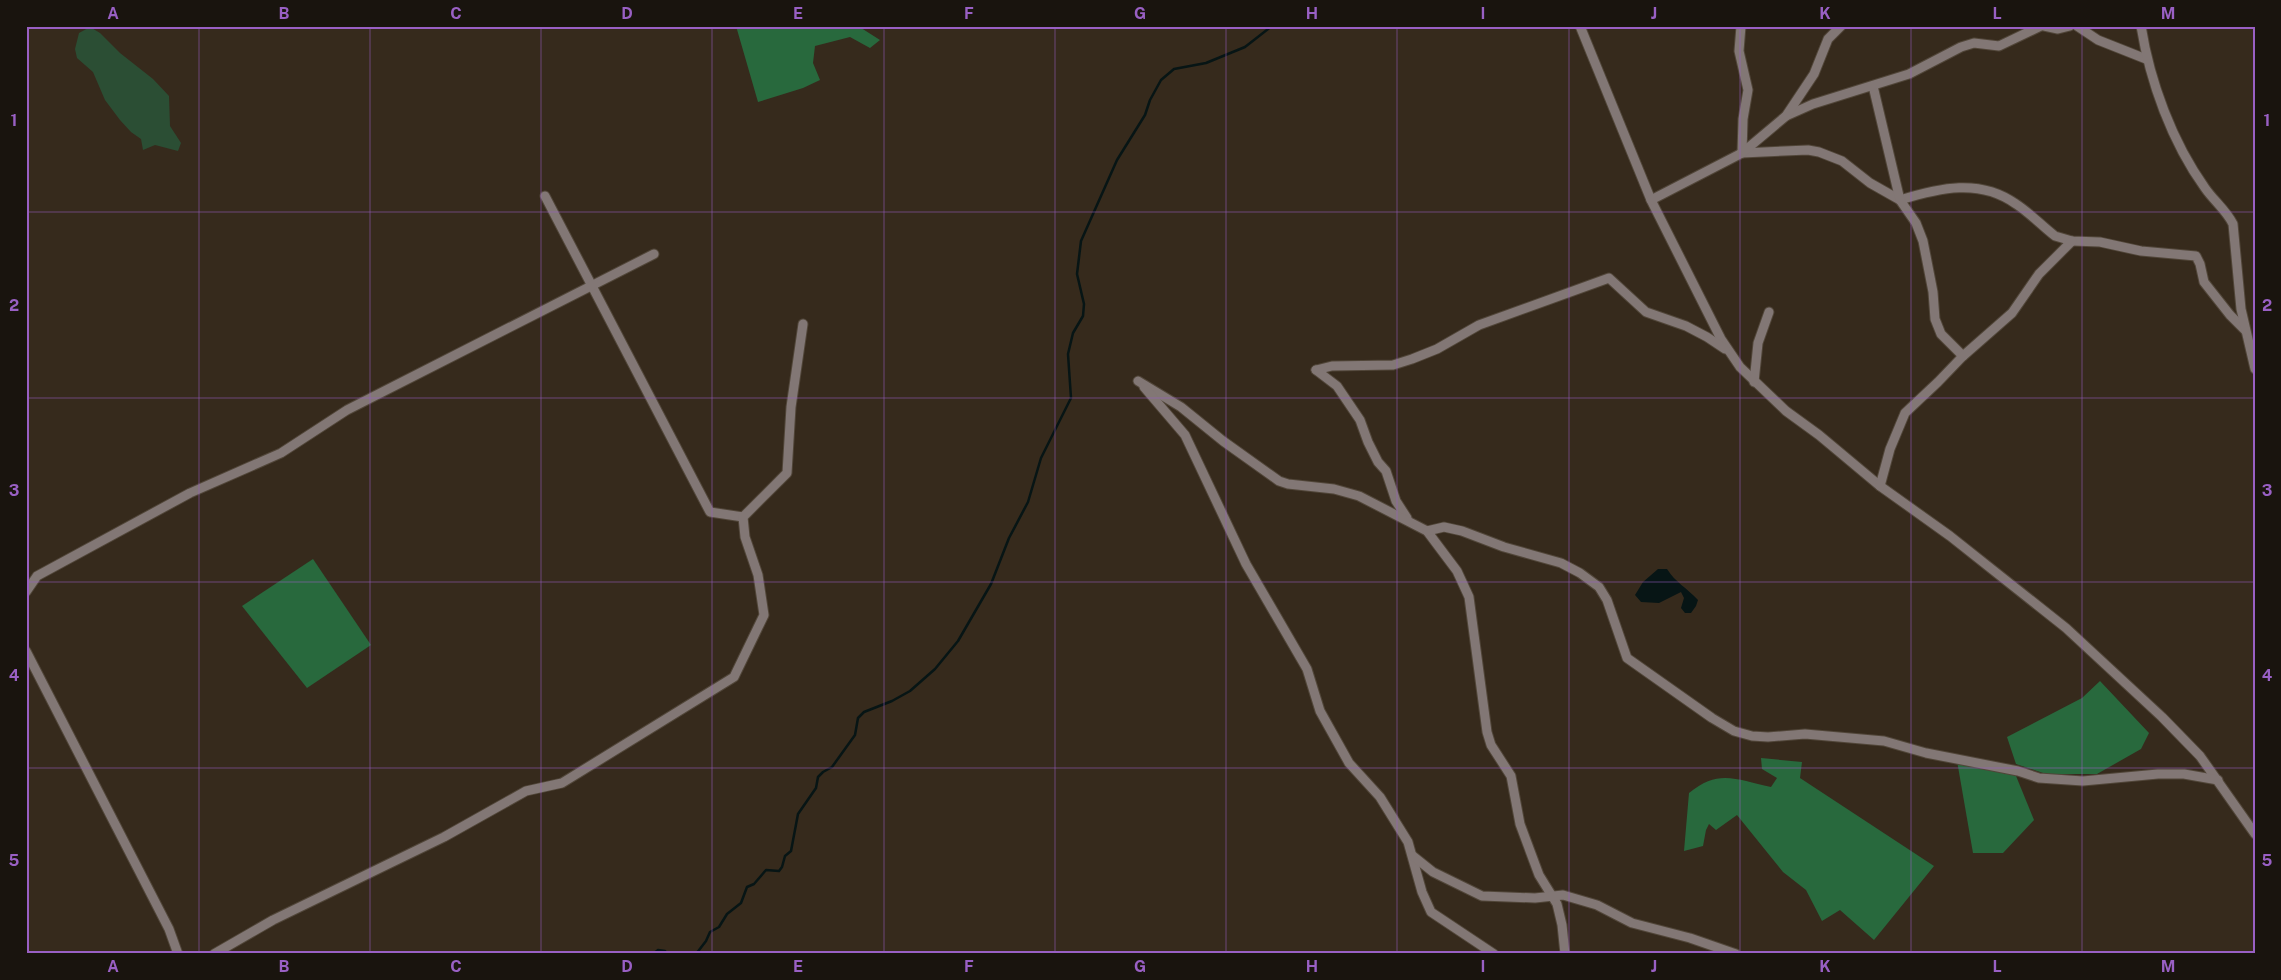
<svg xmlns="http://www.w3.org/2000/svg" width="2281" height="980" viewBox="0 0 2281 980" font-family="'Public Sans',sans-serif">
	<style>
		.green { fill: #2b4e34 }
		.forest { fill: #28693d }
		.water { fill: #071515 }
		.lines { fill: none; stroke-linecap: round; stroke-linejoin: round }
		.stream { stroke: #071515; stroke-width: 2.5 }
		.minor-casing { stroke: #514639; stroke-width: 11 }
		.minor { stroke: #827775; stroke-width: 9 }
		.grid { fill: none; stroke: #9960c4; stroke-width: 1; stroke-opacity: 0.55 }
		.neatline { fill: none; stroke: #9960c4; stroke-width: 2 }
		.grid-label { font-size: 16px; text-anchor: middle; font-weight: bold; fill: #9960c4 }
	</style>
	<rect width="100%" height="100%" fill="#362a1c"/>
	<path class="green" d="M90 27 100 33 120 53 153 79 169 96 170 126 181 143 178 151 155 145 143 150 141 139 131 132 120 120 105 100 93 72 77 58 75 49 79 33Z"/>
	<g class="forest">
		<path d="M736 26H858L880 40 870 48 850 37 815 46 813 63 820 80 803 88 758 102Z"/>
		<path d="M313 559 371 645 307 688 242 606Z"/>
		<path d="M2100 681 2149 733 2141 749 2097 774H2046L2016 764 2007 737 2082 698Z"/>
		<path d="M1956 755 2014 771 2034 820 2003 853H1973Z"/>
		<path d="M1761 758 1802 762 1800 778 1934 866 1874 940 1840 910 1822 921 1806 890 1783 872 1737 815 1716 830 1709 824 1706 830 1703 846 1684 851 1689 793C1719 768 1737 780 1771 787L1777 778 1762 769Z"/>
	</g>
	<path class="water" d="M1658 569H1667C1675 582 1687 588 1698 600L1696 606 1691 613H1685L1681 608 1684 598 1681 592 1659 603 1641 602 1635 595 1643 582Z"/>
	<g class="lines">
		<g class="stream">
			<path d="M653 954 658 950 665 951 667 954"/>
			<path d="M696 954 706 941 710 932 719 927 727 914 741 903 747 887 754 884 766 870 779 871 782 867 785 856 791 851 798 814 816 788 818 777 823 772 832 767 855 735 858 718 864 712 892 701 910 691 935 669 958 641 991 584 1009 538 1028 502 1041 458 1071 398 1068 354 1073 333 1083 316 1084 304 1077 274 1081 241 1117 160 1145 115 1150 100 1161 80 1174 69 1206 63 1245 47 1272 26"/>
		</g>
		<defs>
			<g id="minor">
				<path d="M1580 26 1651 200 1721 339 1740 367 1786 411 1819 435 1880 486 1950 536 2066 628 2162 717 2200 756 2255 834"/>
				<path d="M1741 26 1739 51 1748 90 1743 119 1742 153 1808 150 1819 152 1842 161 1870 183 1900 200C1939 188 1980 178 2016 204 2030 213 2042 226 2055 236L2072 241 2100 242 2141 251 2196 256 2200 264 2204 282 2230 315 2245 330"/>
				<path d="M2044 26 2058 29 2070 26"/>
				<path d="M2077 26 2098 40 2146 59"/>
				<path d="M2141 26C2150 82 2172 142 2205 188 2214 201 2226 210 2233 224L2241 309 2255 369"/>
				<path d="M1873 86 1900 200 1916 223 1923 241 1933 292 1935 319 1941 334 1963 356"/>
				<path d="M1786 116 1813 104 1909 74 1961 47 1974 43 1999 46 2041 26"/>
				<path d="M545 196 710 512 743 517"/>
				<path d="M1651 200 1742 153 1786 116 1814 74 1828 39 1841 26"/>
				<path d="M1316 370 1332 366 1393 365 1412 359 1437 349 1479 325 1609 278 1646 312 1686 326 1707 337 1725 349"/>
				<path d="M1316 370 1337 386 1360 420 1368 442 1378 462 1386 471 1396 501 1407 518"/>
				<path d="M1138 381 1181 407 1223 441 1279 481 1288 484 1334 489 1359 496 1427 531 1457 571 1469 597 1487 732 1491 745 1511 776 1520 824 1539 875 1557 904 1562 925 1565 954"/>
				<path d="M1754 382 1758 343 1769 312"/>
				<path d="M1144 387 1185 435 1246 564 1307 669 1320 711 1349 763 1380 797 1408 842 1422 892 1431 912 1494 954"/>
				<path d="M1880 486 1890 449 1905 413 1938 382 1963 356 2012 313 2039 274 2072 241"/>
				<path d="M1427 531 1444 527 1462 531 1504 547 1561 563 1580 573 1599 587 1607 600 1627 658 1712 718 1734 731 1752 736 1768 737 1805 734 1884 741 1926 753 2018 771 2039 778 2083 781 2158 774H2184L2218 780"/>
				<path d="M26 592 37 576 190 493 281 453 347 410 654 254"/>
				<path d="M26 651 169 929 178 954"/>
				<path d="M1413 856 1433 872 1482 896 1535 898 1563 895 1597 905 1632 923 1690 938 1736 954"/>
				<path d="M214 954 273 920 444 837 526 791 562 783 734 677 764 615 758 575 745 537 743 517 787 473 791 407 803 324"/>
			</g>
		</defs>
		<use href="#minor" class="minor-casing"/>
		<use href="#minor" class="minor"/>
	</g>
	<path class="grid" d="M199 26V954M370 26V954M541 26V954M712 26V954M884 26V954M1055 26V954M1226 26V954M1397 26V954M1569 26V954M1740 26V954M1911 26V954M2082 26V954M26 212H2255M26 398H2255M26 582H2255M26 768H2255"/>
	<rect width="2281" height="980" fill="none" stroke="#19140e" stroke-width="55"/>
	<rect x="28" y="28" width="2226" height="924" class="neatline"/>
	<g class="grid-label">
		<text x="113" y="19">A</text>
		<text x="284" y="19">B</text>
		<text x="456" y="19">C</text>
		<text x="627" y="19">D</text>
		<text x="798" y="19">E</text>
		<text x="969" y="19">F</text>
		<text x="1140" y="19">G</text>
		<text x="1312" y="19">H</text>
		<text x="1483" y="19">I</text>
		<text x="1654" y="19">J</text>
		<text x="1825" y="19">K</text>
		<text x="1997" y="19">L</text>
		<text x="2168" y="19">M</text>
		<text x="14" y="126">1</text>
		<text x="2267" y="126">1</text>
		<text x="14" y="311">2</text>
		<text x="2267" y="311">2</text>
		<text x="14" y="496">3</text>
		<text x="2267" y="496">3</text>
		<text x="14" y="681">4</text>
		<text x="2267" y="681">4</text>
		<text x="14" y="866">5</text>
		<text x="2267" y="866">5</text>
		<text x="113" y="972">A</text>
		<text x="284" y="972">B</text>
		<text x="456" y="972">C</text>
		<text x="627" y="972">D</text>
		<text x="798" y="972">E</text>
		<text x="969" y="972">F</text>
		<text x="1140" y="972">G</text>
		<text x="1312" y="972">H</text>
		<text x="1483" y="972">I</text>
		<text x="1654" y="972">J</text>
		<text x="1825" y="972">K</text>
		<text x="1997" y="972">L</text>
		<text x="2168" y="972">M</text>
	</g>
</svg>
